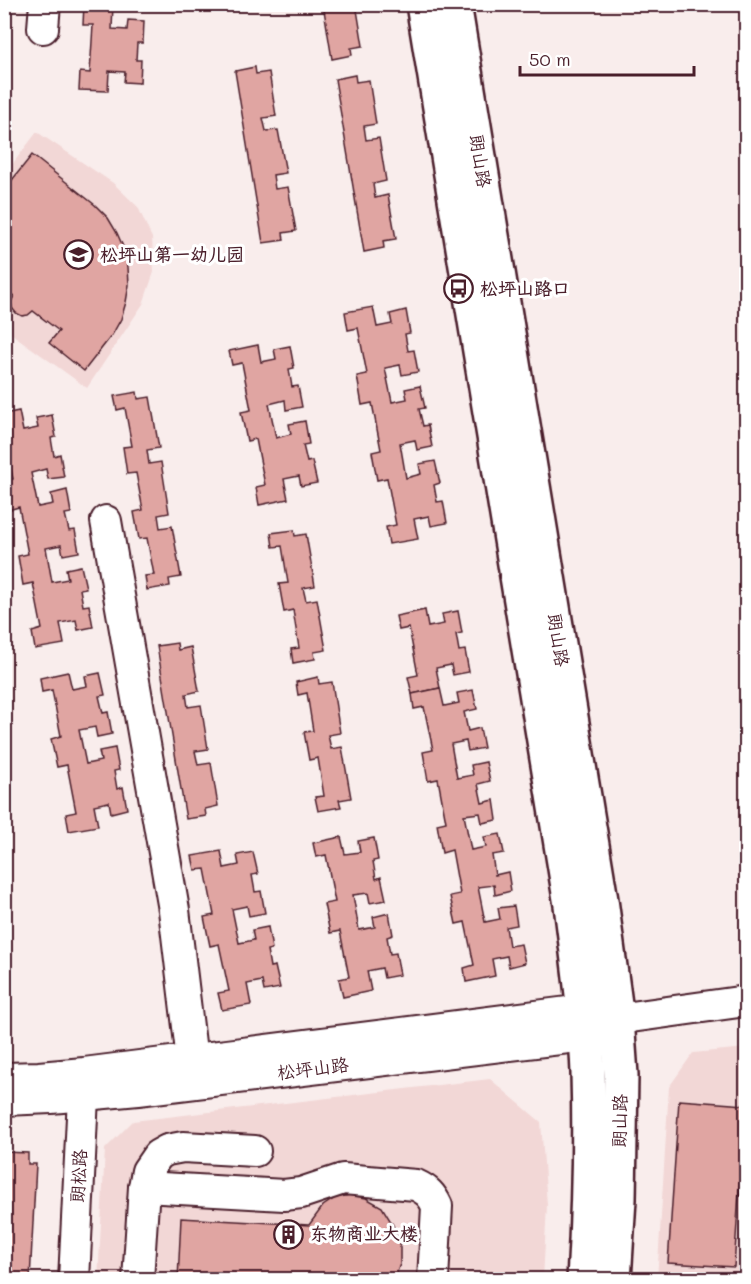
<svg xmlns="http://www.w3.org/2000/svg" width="751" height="1284" viewBox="0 0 751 1284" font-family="Mali,'LXGW WenKai TC',sans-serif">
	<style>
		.built { fill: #f2d7d6 }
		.building { fill: #e0a5a2; stroke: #4a1f2b; stroke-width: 1.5 }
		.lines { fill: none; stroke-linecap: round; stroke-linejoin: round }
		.minor-casing { stroke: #4a1f2b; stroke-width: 34 }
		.major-casing { stroke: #4a1f2b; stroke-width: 38 }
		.minor { stroke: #fff; stroke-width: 30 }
		.major { stroke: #fff; stroke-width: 33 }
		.labels { text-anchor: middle; stroke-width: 6; stroke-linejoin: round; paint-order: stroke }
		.street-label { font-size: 18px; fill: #4a1f2b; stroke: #fff }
		.poi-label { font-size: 18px; font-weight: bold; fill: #4a1f2b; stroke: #fff; text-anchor: start }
	</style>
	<rect width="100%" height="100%" fill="#f9edec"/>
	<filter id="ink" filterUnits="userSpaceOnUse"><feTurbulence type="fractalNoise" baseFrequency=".0167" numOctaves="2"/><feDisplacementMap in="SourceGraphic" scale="12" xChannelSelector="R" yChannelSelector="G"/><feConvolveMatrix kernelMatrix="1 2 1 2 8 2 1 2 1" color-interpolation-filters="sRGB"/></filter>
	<g filter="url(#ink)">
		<g class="built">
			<path d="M37 132 113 183 138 207 152 238 154 272 143 304 87 388 5 329 4 175Z"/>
			<path d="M746 1048V1279L657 1280 669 1087 693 1053Z"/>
			<path d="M490 1079 541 1122 547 1205 543 1279 98 1280 105 1149 133 1121Z"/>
		</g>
		<g class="building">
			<path d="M4 4H11L9 32H4Z"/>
			<path d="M84 4H113L112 29 127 30 128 20 144 21 143 43H137L136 60H141L140 83 124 82 125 72 109 71 108 91 79 90 80 72 90 73 93 25H83Z"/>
			<path d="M323 4H356L363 46 351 48 352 55 332 59Z"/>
			<path d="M255 67 256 74 269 72 276 116 263 118 266 131 278 130 286 173 273 175 275 189 288 187 296 231 283 233 284 240 263 243 235 71Z"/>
			<path d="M355 75 356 82 369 80 376 124 364 126 366 140 379 138 386 181 373 184 375 198 388 195 396 239 383 241 384 248 364 252 335 79Z"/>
			<path d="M32 155 95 205 108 218 117 233 124 249 128 267 129 285 126 302 121 319 112 335 84 371 49 343 59 331 33 311 28 315 22 316 16 313 12 308 11 302 14 296 4 289V190Z"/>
			<path d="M373 307 377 327 392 324 390 314 406 310 410 333 405 334 408 351 414 350 418 372 402 375 400 365 385 368 392 402 407 399 405 389 420 386 425 408 419 409 423 426 428 425 432 447 417 450 415 440 400 443 406 478 421 474 419 464 435 461 440 483 434 485 437 502 443 501 447 523 431 526 429 516 414 519 418 539 389 544 386 527 396 525 387 478 377 480 372 452 381 450 372 403 362 405 357 376 367 374 358 328 348 330 345 312Z"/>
			<path d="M258 345 261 362 276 359 274 349 290 346 294 368 289 369 292 387 298 386 302 407 286 410 285 400 269 404 276 438 291 434 289 424 305 421 309 444 303 445 307 462 312 461 317 483 301 486 299 476 284 479 288 499 259 505 256 487 265 485 256 439 247 441 241 412 251 410 242 363 232 365 229 351Z"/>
			<path d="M137 392 138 399 150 397 159 448 147 450 149 464 161 462 169 513 158 515 160 528 172 526 181 577 169 579 170 586 147 590 145 576 154 575 147 538 139 539 134 512 143 510 136 473 127 474 123 447 132 446 125 408 117 410 114 396Z"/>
			<path d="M19 411 23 431 38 428 36 418 52 415 56 437 51 438 54 456 60 454 64 477 48 479 46 469 31 473 38 507 53 504 51 494 67 490 71 513 65 514 69 531 75 530 79 552 63 555 61 545 46 548 52 582 68 579 66 569 81 566 86 588 80 589 83 606 89 605 93 627 78 630 76 620 60 623 64 644 35 649 32 632 42 629 33 583 23 585 18 556 28 554 19 507 8 510 4 490V481L13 479 4 436V414Z"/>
			<path d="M294 530 295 536 306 534 315 586 303 588 306 601 317 599 326 650 314 652 315 659 293 663 291 649 299 648 293 610 284 612 279 584 288 583 282 546 273 547 271 533Z"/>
			<path d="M425 610 428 627 444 624 442 614 458 611 462 633 456 634 459 651 465 650 469 672 453 675 451 665 436 668 440 688 412 694 408 677 418 675 409 628 399 630 396 616Z"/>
			<path d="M177 643 178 650 191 647 199 691 186 694 188 707 201 705 208 749 195 751 198 765 211 763 218 806 205 809 206 816 186 819 157 646Z"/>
			<path d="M68 672 72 689 87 686 85 676 100 673 105 695 99 696 103 713 108 712 112 734 97 737 95 727 79 730 86 764 101 761 99 751 115 748 119 770 114 771 117 789 123 787 127 809 111 813 109 802 94 805 98 826 69 831 66 814 76 812 67 765 57 767 51 739 61 736 52 690 42 692 40 678Z"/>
			<path d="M318 677 319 684 332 682 340 733 328 735 331 749 342 747 351 798 339 800 341 807 318 811 315 797 324 796 318 758 309 760 304 732 313 731 307 693 298 695 296 682Z"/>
			<path d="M440 688 444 706 459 703 457 693 473 690 477 709 464 712 468 731 480 728 484 748 468 751 466 741 451 744 457 778 473 775 471 765 486 762 490 781 478 784 482 803 494 800 497 820 482 823 480 813 464 815 471 850 486 847 484 837 500 834 504 853 492 855 495 875 508 872 511 891 495 895 494 885 478 887 485 922 500 919 498 908 514 906 517 925 506 927 509 946 521 944 525 963 509 967 507 956 492 959 495 976 466 982 464 968 474 965 465 922 456 924 450 896 460 894 452 850 442 853 437 824 446 822 438 779 428 781 423 752 433 750 424 707 414 709 412 694Z"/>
			<path d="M341 837 345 854 360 852 358 841 374 838 378 860 373 861 376 879 381 877 386 900 370 903 368 893 353 895 359 930 375 927 373 917 389 913 393 935 387 937 390 954 396 953 400 975 384 978 382 968 367 971 371 991 343 997 339 979 349 977 340 931 330 933 324 904 335 902 326 855 316 857 313 843Z"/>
			<path d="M221 851 224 868 239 865 237 855 253 852 258 874 252 875 255 892 261 891 265 913 249 916 247 906 232 909 239 943 254 940 252 930 268 927 272 949 267 950 270 967 275 966 280 988 264 991 262 981 247 984 251 1005 222 1010 218 993 229 991 219 944 210 946 204 917 214 915 205 869 195 870 192 856Z"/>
			<path d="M679 1100 745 1105 734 1267 668 1263Z"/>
			<path d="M744 1120H746V1196H739Z"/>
			<path d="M4 1152 28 1153V1164H36L30 1280H4Z"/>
			<path d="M350 1195 366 1198 382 1207 393 1225 400 1243V1264L394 1280H178L181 1218 309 1225 323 1206 335 1198Z"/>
		</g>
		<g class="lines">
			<defs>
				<g id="minor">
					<path d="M43 28 45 4"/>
					<path d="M106 521 174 910 194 1077"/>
					<path d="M4 1078 39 1077 84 1073 584 1010 606 1016"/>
					<path d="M4 1100 51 1098 138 1090 585 1036 617 1019 746 1001"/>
					<path d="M144 1187 284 1195 301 1193 343 1179 416 1185C427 1190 432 1195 437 1206L433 1280"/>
					<path d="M74 1280 84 1076"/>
					<path d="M138 1280 144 1187 147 1171 158 1155 167 1150 183 1147 255 1151"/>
				</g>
				<g id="major">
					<path d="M423 4 571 905C578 961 586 1017 588 1073 590 1142 588 1211 584 1280"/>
					<path d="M454 4 601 900 617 1019 621 1075 619 1199 614 1280"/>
				</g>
			</defs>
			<use href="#minor" class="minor-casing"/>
			<use href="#major" class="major-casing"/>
			<use href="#minor" class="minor"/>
			<use href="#major" class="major"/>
		</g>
	</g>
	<defs>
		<symbol id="school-ring" viewBox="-11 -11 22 22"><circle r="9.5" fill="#fff" stroke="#4a1f2b" stroke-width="1.5"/><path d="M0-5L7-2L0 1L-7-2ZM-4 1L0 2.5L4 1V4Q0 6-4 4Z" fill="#4a1f2b"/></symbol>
		<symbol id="bus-ring" viewBox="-11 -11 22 22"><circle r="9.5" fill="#fff" stroke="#4a1f2b" stroke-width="1.5"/><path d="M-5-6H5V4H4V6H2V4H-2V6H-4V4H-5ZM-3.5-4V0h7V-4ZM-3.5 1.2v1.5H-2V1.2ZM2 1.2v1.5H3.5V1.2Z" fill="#4a1f2b"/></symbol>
		<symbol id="building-ring" viewBox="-11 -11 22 22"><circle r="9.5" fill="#fff" stroke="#4a1f2b" stroke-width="1.5"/><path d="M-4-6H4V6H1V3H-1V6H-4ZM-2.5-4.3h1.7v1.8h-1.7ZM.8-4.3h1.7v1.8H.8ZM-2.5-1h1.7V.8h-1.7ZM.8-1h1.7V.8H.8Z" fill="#4a1f2b"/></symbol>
	</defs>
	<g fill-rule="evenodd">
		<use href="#school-ring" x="62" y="238" width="33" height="33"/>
		<use href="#bus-ring" x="442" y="272" width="33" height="33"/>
		<use href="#building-ring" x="272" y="1218" width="33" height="33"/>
	</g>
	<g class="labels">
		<g class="street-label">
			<text transform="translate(480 161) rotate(81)" y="6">朗山路</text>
			<text transform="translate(558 640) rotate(81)" y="6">朗山路</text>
			<text transform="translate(313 1069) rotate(-7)" y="6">松坪山路</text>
			<text transform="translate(620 1121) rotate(-89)" y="6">朗山路</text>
			<text transform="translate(79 1176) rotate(-87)" y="6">朗松路</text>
		</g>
		<g class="poi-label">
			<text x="100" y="261">松坪山第一幼儿园</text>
			<text x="480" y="295">松坪山路口</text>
			<text x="310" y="1240">东物商业大楼</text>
		</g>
	</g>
	<rect width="751" height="1284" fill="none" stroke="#fff" stroke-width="24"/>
	<rect x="12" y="12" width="727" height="1260" fill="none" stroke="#4a1f2b" stroke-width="2" filter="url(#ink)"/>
	<path d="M520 66v9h174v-9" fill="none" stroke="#4a1f2b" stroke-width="3"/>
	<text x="529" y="66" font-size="18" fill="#4a1f2b" stroke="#ffffff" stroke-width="4.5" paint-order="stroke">50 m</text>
</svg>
